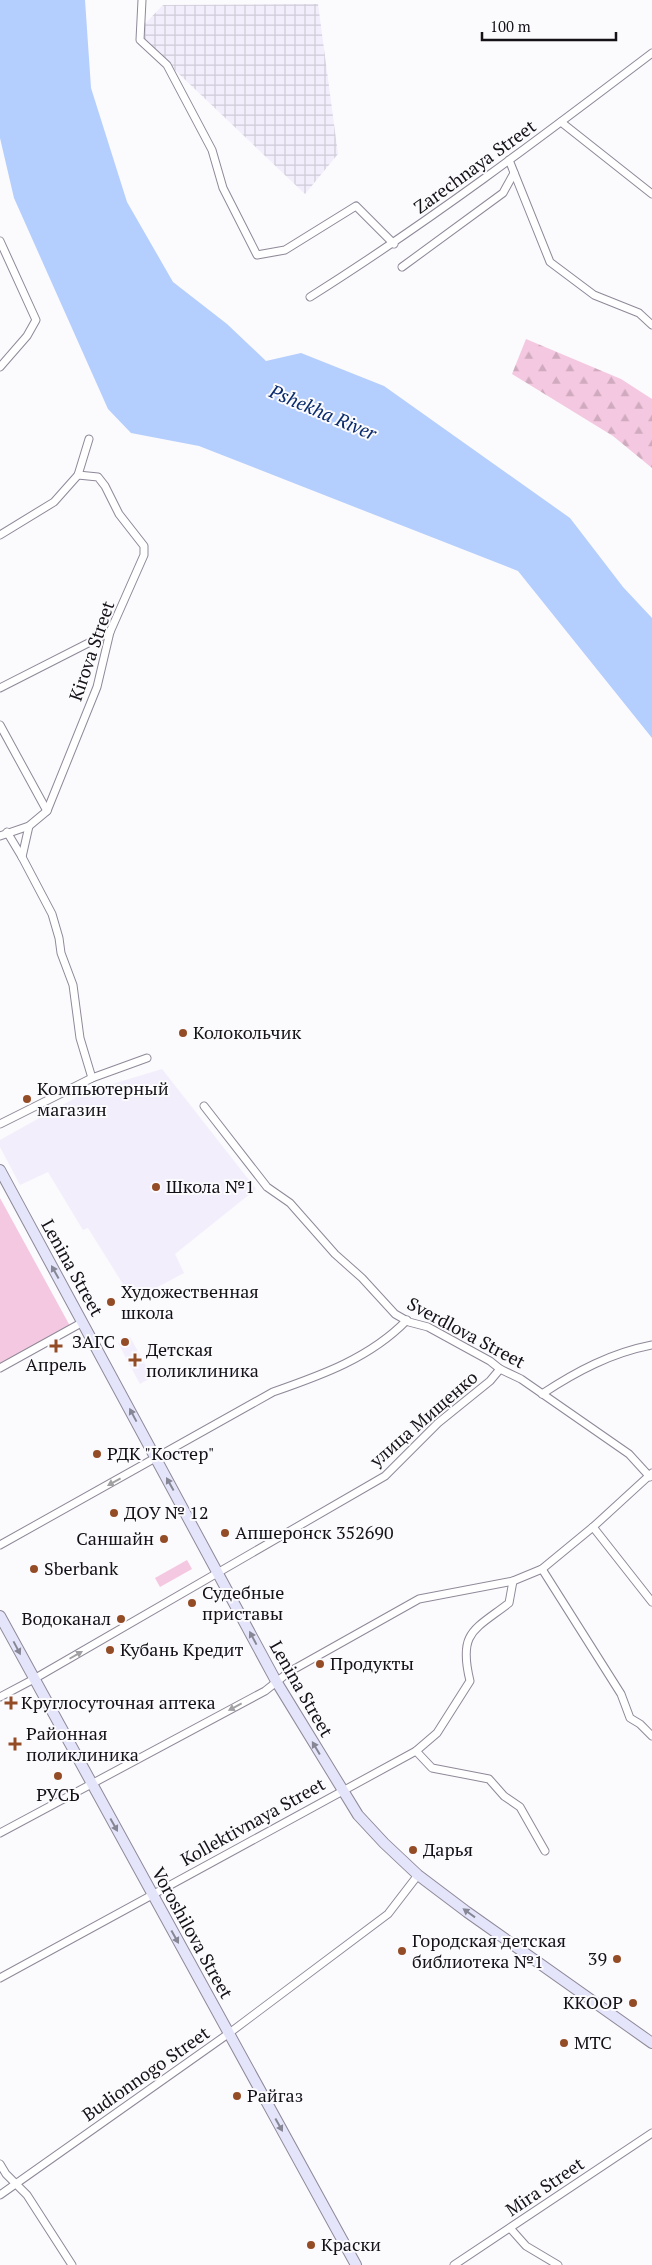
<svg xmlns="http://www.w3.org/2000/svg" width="652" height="2265" viewBox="0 0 652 2265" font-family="'PT Serif',serif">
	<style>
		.built { fill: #f3eefc }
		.industrial { fill: url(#industrial-grid) }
		.green { fill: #f4c8e0 }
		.forest { fill: url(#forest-firs) }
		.water { fill: #b4cefd }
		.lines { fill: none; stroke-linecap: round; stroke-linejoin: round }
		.minor-casing { stroke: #8f8998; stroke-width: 9 }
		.secondary-casing { stroke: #8f8998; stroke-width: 12 }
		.minor { stroke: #fff; stroke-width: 7 }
		.secondary { stroke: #e4e5fb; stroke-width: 10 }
		.oneway { fill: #868694 }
		.oneway2 { fill: #a1a0a2 }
		.poi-dot { fill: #934c26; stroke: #fbfafd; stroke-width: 2 }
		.labels { text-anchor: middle; stroke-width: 4; stroke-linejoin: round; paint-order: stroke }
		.street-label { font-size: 18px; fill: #141117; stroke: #fbfafd }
		.poi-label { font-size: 18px; fill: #141117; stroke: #fbfafd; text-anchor: start }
		.water-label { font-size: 19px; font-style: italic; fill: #0a2c6d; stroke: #fbfafd }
	</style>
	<defs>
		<pattern id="industrial-grid" width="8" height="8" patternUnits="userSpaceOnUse" patternTransform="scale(1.25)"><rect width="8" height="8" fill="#f3eefc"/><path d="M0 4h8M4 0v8" fill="none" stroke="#cfcbd7"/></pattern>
		<pattern id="forest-firs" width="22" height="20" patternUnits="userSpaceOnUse" patternTransform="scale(1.25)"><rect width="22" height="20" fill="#f4c8e0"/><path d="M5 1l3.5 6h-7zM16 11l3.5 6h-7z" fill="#d0abbf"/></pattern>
	</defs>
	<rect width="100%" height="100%" fill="#fbfafd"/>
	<g class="built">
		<path d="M162 1069 256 1189 175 1254 184 1273 133 1300 88 1228 83 1230 48 1172 20 1185 0 1147V1140L86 1092Z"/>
		<path d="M130 1337 152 1377 140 1384 118 1343Z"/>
	</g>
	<path class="industrial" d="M318 4 338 154 305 194 136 33 163 5Z"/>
	<g class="green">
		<path d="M0 1198 70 1326 0 1365Z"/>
		<path d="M187 1560 192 1569 160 1587 155 1578Z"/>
	</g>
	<path class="forest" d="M526 339 621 379 652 399V468L613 436 512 374Z"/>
	<path class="water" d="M0 0H85L91 88 127 202 173 282 227 324 266 361 301 353 384 386 570 518 623 587 652 618V738L518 571 199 446 131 433 108 409 14 198 0 138Z"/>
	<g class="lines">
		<defs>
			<g id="minor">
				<path d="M142 0 140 40 167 65 212 150 223 188 257 255 285 250 356 206 394 244"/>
				<path d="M561 122 652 194"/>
				<path d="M509 160 550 262 594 295 639 313 652 325"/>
				<path d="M0 241 36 320 27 336 0 367"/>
				<path d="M402 267 503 193 514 173"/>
				<path d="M310 297C429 222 540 138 652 53"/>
				<path d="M0 535 54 502 78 475 89 439"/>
				<path d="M0 688 110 632"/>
				<path d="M0 725 47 811"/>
				<path d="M7 832 22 857 52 914 59 938 61 953 73 985 80 1038 92 1078"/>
				<path d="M0 836 29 826 47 811 97 687 110 632 144 555V546L119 514 105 486 98 477 78 475"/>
				<path d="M22 857 29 826"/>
				<path d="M204 1106 267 1187 290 1203 335 1254 362 1278 395 1314 409 1322 428 1327 490 1361 500 1369 521 1379 629 1454 650 1477"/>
				<path d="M0 1124 92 1078 147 1058"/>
				<path d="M0 1368 83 1322"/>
				<path d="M542 1394C577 1371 611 1353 652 1345"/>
				<path d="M593 1527 652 1602"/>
				<path d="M0 1545 273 1392C322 1375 370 1358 407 1320"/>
				<path d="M542 1569 621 1694 630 1718 640 1724 652 1736"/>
				<path d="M0 1697 34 1679 385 1476 438 1423 490 1381 500 1369"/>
				<path d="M416 1751 432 1768 489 1779 504 1796 520 1807 545 1851"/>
				<path d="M0 1833 265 1691 289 1672 419 1599 513 1581 542 1569 593 1527 652 1473"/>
				<path d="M0 1978 416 1751 437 1733 470 1681C458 1632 474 1630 509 1603L513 1581"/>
				<path d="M0 2164 6 2174 27 2195 72 2265"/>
				<path d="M0 2195 228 2034 388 1914 418 1875"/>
				<path d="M510 2228 526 2246 558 2265"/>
				<path d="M454 2265 652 2133"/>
			</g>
			<g id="secondary">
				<path d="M0 1170 276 1681 358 1815 384 1843 418 1875 467 1912 652 2043"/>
				<path d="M0 1616 356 2265"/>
			</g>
		</defs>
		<use href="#minor" class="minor-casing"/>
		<use href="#secondary" class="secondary-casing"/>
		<use href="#minor" class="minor"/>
		<use href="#secondary" class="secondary"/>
	</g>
	<defs><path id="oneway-solid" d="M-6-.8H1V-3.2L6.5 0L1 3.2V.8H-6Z" transform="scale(1.25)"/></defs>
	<g class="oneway">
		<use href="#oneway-solid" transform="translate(55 1272) rotate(-119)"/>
		<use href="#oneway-solid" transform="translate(133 1415) rotate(-118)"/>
		<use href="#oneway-solid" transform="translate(170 1484) rotate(-119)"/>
		<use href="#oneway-solid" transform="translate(253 1638) rotate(-118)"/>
		<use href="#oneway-solid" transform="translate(17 1648) rotate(62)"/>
		<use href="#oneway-solid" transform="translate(316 1748) rotate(-121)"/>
		<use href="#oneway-solid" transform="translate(114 1825) rotate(61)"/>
		<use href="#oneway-solid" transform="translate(469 1913) rotate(-144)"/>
		<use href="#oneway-solid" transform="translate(175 1937) rotate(61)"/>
		<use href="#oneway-solid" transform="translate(279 2125) rotate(61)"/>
	</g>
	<g class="oneway2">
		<use href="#oneway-solid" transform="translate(114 1482) rotate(151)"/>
		<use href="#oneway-solid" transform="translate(76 1655) rotate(-30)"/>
		<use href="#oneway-solid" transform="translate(235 1707) rotate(152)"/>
	</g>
	<g class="poi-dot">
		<circle cx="183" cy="1033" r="5"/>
		<circle cx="27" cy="1099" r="5"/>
		<circle cx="156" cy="1187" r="5"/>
		<circle cx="111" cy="1302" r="5"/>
		<circle cx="125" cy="1342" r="5"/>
		<path d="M53.5 1338.5h5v5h5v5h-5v5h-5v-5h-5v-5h5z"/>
		<path d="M132.5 1352.5h5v5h5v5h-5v5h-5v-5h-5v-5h5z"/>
		<circle cx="97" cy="1454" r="5"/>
		<circle cx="114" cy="1513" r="5"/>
		<circle cx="225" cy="1533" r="5"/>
		<circle cx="164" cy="1539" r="5"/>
		<circle cx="34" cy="1569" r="5"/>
		<circle cx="192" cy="1603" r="5"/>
		<circle cx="121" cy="1619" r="5"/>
		<circle cx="110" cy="1650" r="5"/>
		<circle cx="320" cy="1664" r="5"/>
		<path d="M8.5 1695.5h5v5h5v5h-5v5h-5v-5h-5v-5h5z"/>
		<path d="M12.5 1736.5h5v5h5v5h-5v5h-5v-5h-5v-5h5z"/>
		<circle cx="58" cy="1776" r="5"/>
		<circle cx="413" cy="1850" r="5"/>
		<circle cx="402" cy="1951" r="5"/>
		<circle cx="617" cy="1959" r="5"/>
		<circle cx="633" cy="2003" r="5"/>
		<circle cx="564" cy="2043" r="5"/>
		<circle cx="237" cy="2096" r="5"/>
		<circle cx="311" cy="2245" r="5"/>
	</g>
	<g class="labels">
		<g class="street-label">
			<text transform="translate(475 167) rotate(-36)" y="6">Zarechnaya Street</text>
			<text transform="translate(92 651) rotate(-71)" y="6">Kirova Street</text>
			<text transform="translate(72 1268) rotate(61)" y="6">Lenina Street</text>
			<text transform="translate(466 1333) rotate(28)" y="6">Sverdlova Street</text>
			<text transform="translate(424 1419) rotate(-41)" y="6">улица Мищенко</text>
			<text transform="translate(301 1689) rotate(60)" y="6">Lenina Street</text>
			<text transform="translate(253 1822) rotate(-29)" y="6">Kollektivnaya Street</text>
			<text transform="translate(192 1933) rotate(61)" y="6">Voroshilova Street</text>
			<text transform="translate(146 2074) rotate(-35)" y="6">Budionnogo Street</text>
			<text transform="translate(545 2187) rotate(-34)" y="6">Mira Street</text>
		</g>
		<g class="poi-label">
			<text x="193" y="1039">Колокольчик</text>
			<text x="37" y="1095">Компьютерный<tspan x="37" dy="21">магазин</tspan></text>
			<text x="166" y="1193">Школа №1</text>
			<text x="121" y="1298">Художественная<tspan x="121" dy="21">школа</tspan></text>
			<text x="115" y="1348" text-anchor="end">ЗАГС</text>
			<text x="146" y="1356">Детская<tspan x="146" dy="21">поликлиника</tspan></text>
			<text x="56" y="1371" text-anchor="middle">Апрель</text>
			<text x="107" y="1460">РДК "Костер"</text>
			<text x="124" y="1519">ДОУ № 12</text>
			<text x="235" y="1539">Апшеронск 352690</text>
			<text x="154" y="1545" text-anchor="end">Саншайн</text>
			<text x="44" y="1575">Sberbank</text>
			<text x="202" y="1599">Судебные<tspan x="202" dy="21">приставы</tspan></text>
			<text x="111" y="1625" text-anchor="end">Водоканал</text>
			<text x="120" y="1656">Кубань Кредит</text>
			<text x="330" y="1670">Продукты</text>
			<text x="21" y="1709">Круглосуточная аптека</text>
			<text x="26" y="1740">Районная<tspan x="26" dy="21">поликлиника</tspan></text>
			<text x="58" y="1801" text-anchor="middle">РУСЬ</text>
			<text x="423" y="1856">Дарья</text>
			<text x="412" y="1947">Городская детская<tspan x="412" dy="21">библиотека №1</tspan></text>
			<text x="607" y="1965" text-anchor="end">39</text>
			<text x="623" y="2009" text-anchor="end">ККООР</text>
			<text x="574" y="2049">МТС</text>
			<text x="247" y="2102">Райгаз</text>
			<text x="321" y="2251">Краски</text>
		</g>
		<g class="water-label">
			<text transform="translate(323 412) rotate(23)" y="7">Pshekha River</text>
		</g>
	</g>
	<path d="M482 32v8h134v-8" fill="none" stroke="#141117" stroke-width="2.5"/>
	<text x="490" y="32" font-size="15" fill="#141117" stroke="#fbfafd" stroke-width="4" paint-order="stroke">100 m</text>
</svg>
